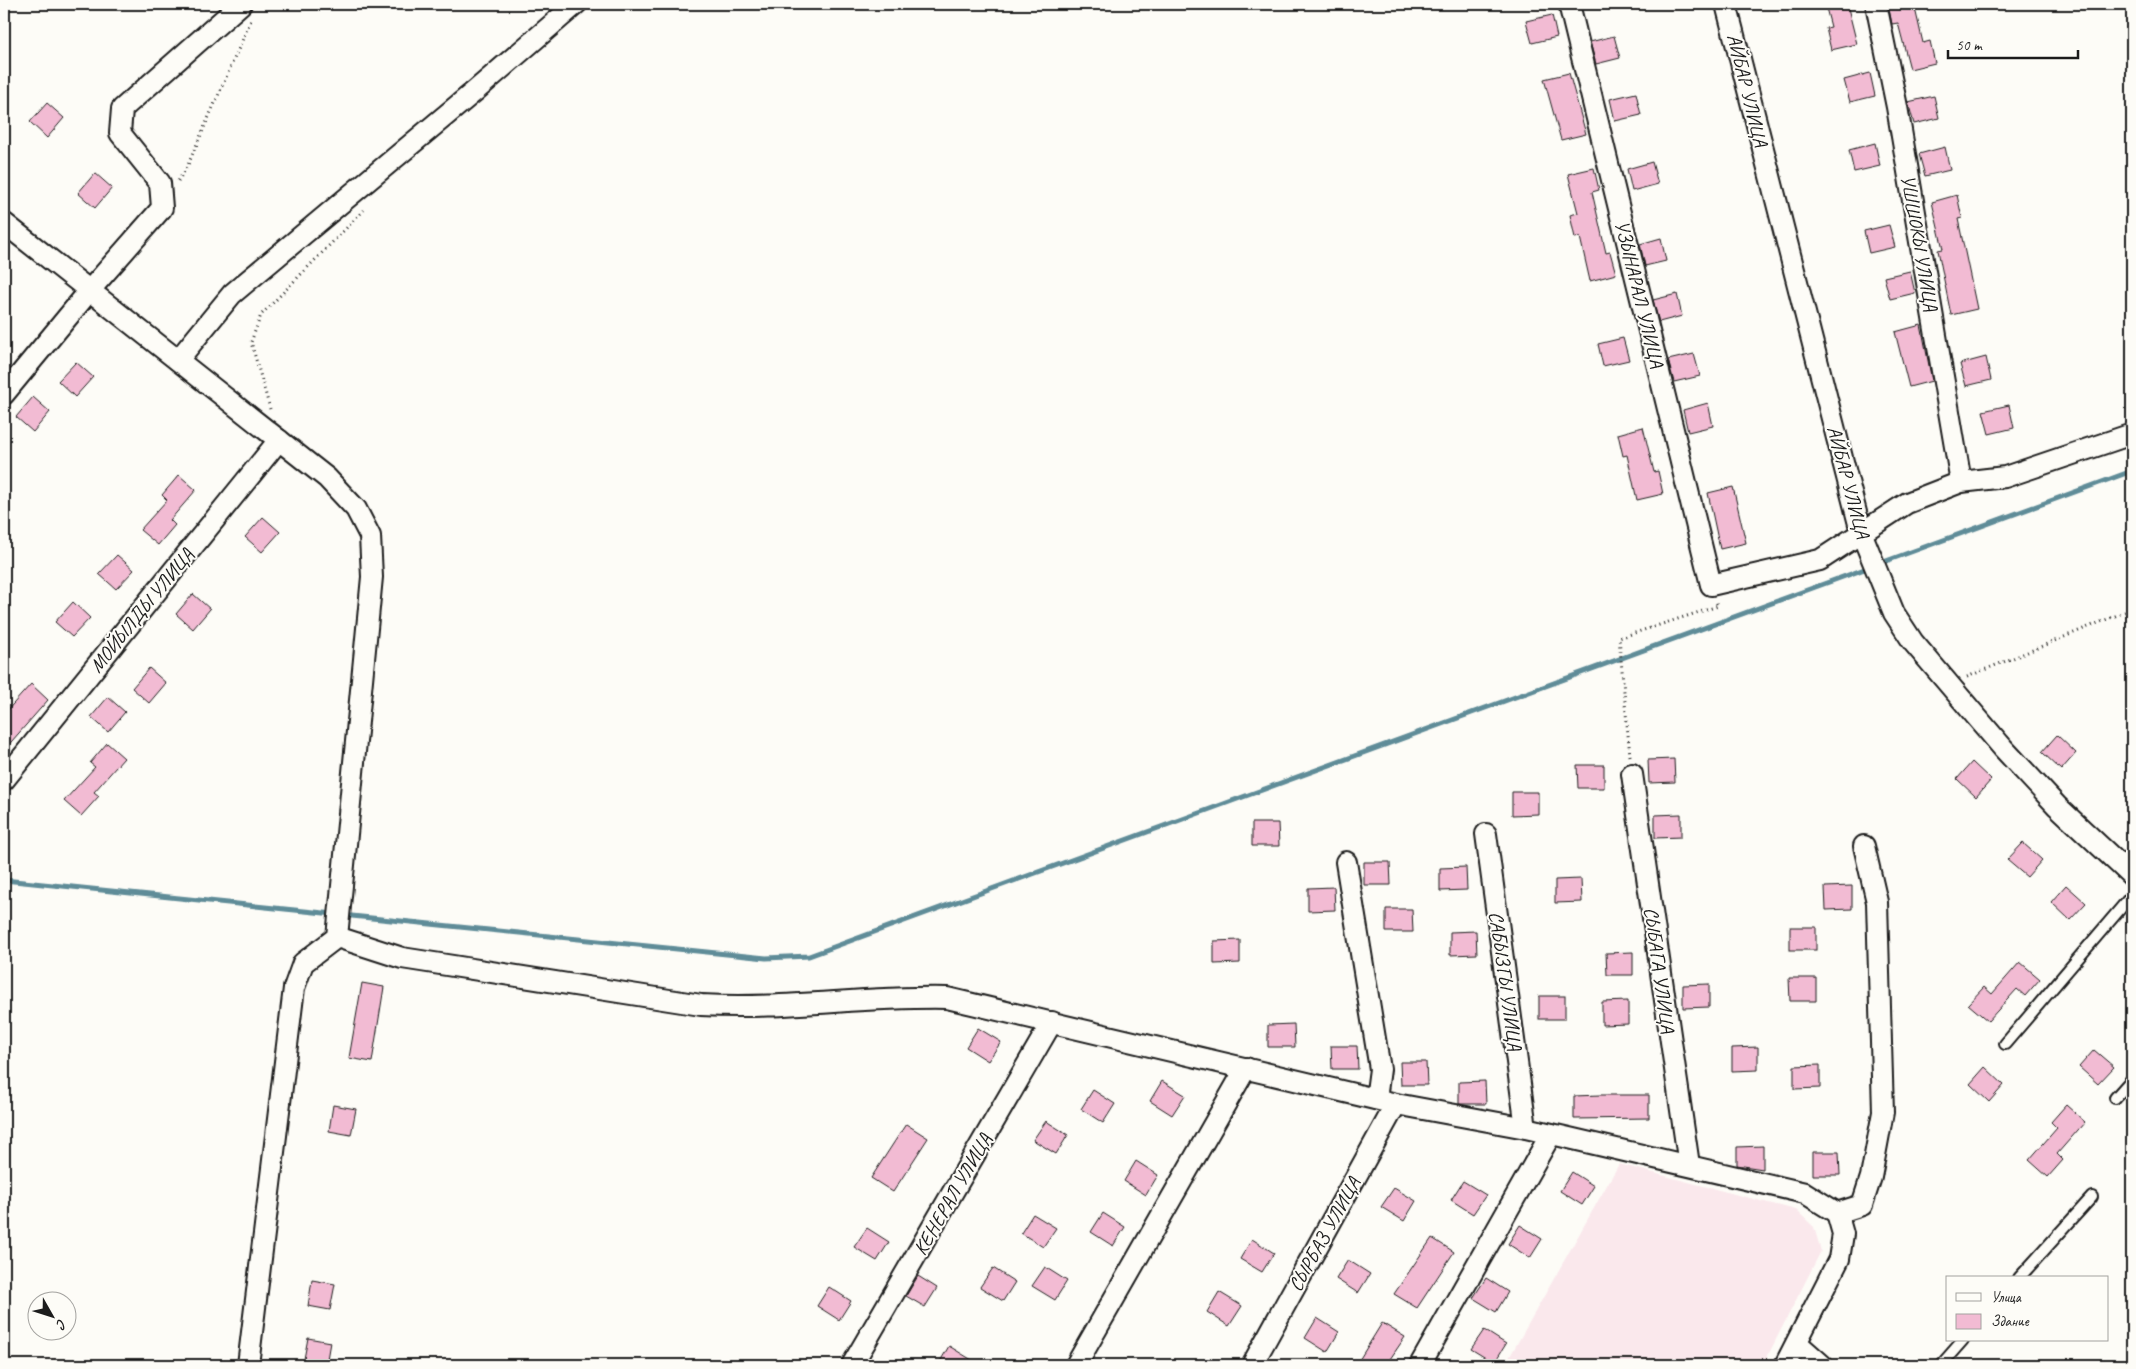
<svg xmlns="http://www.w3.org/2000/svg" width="2136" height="1369" viewBox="0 0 2136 1369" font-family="Caveat,sans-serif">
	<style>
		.built { fill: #fae8ec }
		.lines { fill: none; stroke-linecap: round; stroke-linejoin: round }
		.stream { stroke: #5f8c98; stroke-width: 5 }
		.building { fill: #f2bbd3; stroke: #1c1c1c }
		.lane-casing { stroke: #1c1c1c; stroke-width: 14 }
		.street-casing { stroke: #1c1c1c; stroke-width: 24 }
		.path { stroke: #1c1c1c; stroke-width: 3; stroke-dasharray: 1 4; stroke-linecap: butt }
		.lane { stroke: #fdfcf7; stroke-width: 10 }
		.street { stroke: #fdfcf7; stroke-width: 20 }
		.labels { text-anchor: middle; stroke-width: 4; stroke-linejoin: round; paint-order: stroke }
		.street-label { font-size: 20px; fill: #1c1c1c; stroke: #fdfcf7 }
	</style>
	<rect width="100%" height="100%" fill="#fdfcf7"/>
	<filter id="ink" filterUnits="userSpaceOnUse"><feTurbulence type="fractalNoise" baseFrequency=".02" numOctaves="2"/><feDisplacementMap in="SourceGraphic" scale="10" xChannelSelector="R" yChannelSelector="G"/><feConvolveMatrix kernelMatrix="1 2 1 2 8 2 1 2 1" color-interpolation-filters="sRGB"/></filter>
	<g filter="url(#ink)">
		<path class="built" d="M1619 1164 1796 1210 1814 1227 1821 1251 1763 1365H1505Z"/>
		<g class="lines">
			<g class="stream">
				<path d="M1878 564 2132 471"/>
				<path d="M4 880 334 914"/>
				<path d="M342 915 766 958 809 956 1870 567"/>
			</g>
		</g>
		<g class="building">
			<path d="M1825 4H1847L1857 44 1831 50 1826 28 1831 27Z"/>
			<path d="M1888 4H1914L1923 43 1930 41 1935 63 1910 69 1898 23 1892 24Z"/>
			<path d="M1552 15 1557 37 1532 43 1526 21Z"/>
			<path d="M1614 36 1620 58 1596 64 1590 42Z"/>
			<path d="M1569 73 1586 134 1561 140 1544 79Z"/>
			<path d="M1870 73 1875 96 1850 102 1844 80Z"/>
			<path d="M1636 93 1641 115 1615 121 1610 99Z"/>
			<path d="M1934 96 1939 118 1914 124 1908 102Z"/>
			<path d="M47 103 64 118 47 138 30 122Z"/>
			<path d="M1875 143 1880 166 1854 172 1849 150Z"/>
			<path d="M1945 147 1950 170 1925 176 1919 154Z"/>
			<path d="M1652 162 1658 184 1632 191 1627 169Z"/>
			<path d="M1594 168 1599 190 1592 192 1606 253 1610 252 1616 274 1590 281 1580 237 1575 238 1570 215 1578 213 1568 174Z"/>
			<path d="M95 173 112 188 95 208 78 193Z"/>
			<path d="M1957 195 1962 218 1958 219 1977 309 1951 315 1938 250 1943 249 1932 202Z"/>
			<path d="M1889 225 1895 247 1869 253 1864 231Z"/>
			<path d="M1661 238 1666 261 1645 266 1640 244Z"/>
			<path d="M1910 271 1915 293 1890 299 1884 277Z"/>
			<path d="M1677 294 1682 316 1659 322 1653 300Z"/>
			<path d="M1921 325 1932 381 1909 387 1895 332Z"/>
			<path d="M1623 338 1629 360 1603 366 1598 344Z"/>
			<path d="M1694 354 1700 376 1674 382 1668 360Z"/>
			<path d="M1986 357 1991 380 1966 386 1960 364Z"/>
			<path d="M76 362 93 377 75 397 58 381Z"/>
			<path d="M33 397 50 412 33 432 16 417Z"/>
			<path d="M1708 403 1713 426 1688 432 1683 410Z"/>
			<path d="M2009 405 2014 428 1989 434 1983 411Z"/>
			<path d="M1643 427 1654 472 1658 471 1663 494 1637 500 1627 455 1623 456 1618 434Z"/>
			<path d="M179 475 196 490 170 520 175 525 158 545 140 530 167 500 162 495Z"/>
			<path d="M1733 487 1746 543 1720 549 1708 493Z"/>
			<path d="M263 517 280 532 262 552 245 537Z"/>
			<path d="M117 555 134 570 116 589 99 574Z"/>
			<path d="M193 594 210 609 193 629 176 614Z"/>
			<path d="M73 602 90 618 72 637 55 622Z"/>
			<path d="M149 668 166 683 149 703 132 688Z"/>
			<path d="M31 684 48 700 4 750V714Z"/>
			<path d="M108 697 125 712 108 732 91 717Z"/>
			<path d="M2057 735 2076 753 2061 770 2042 752Z"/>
			<path d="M107 743 124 758 94 792 99 796 81 816 64 801 95 767 90 763Z"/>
			<path d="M1674 759 1675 782 1649 783 1648 760Z"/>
			<path d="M1972 762 1991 780 1976 797 1957 779Z"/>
			<path d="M1577 765H1604V788H1578Z"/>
			<path d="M1512 792H1538V814L1512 815Z"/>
			<path d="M1681 814V837L1655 838V815Z"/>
			<path d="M1252 823H1278L1279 846H1252Z"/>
			<path d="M2023 843 2042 860 2027 877 2007 860Z"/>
			<path d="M1364 862H1390L1391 885H1364Z"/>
			<path d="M1466 867 1467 890 1440 891V868Z"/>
			<path d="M1581 879 1582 902 1555 903V880Z"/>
			<path d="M2066 885 2086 903 2070 920 2051 902Z"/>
			<path d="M1852 886V909L1826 910 1825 887Z"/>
			<path d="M1334 887 1335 910 1308 911V888Z"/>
			<path d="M1386 909H1412L1413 932H1386Z"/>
			<rect x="1790" y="927" width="26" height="23"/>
			<path d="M1476 931 1477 954 1450 955V932Z"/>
			<path d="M1240 940V963L1214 964V941Z"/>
			<path d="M1633 952V975H1607L1606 953Z"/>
			<path d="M2020 962 2040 979 2025 996 2017 989 1988 1021 1968 1004 1984 987 1992 994Z"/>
			<path d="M1789 978H1816V1001H1790Z"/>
			<path d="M362 983 384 987 372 1062 349 1058Z"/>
			<path d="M1709 984V1007L1683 1008V985Z"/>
			<rect x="1539" y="996" width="26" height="23"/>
			<path d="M1628 1001V1024L1602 1025V1002Z"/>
			<path d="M1294 1024 1295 1047H1268V1025Z"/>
			<path d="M978 1028 1001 1042 988 1061 966 1047Z"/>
			<path d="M1331 1046H1357L1358 1069H1332Z"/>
			<path d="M1758 1047V1070L1732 1071V1048Z"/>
			<path d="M2094 1050 2114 1067 2098 1084 2079 1067Z"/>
			<path d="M1400 1062H1426L1427 1085H1401Z"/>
			<path d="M1820 1065V1088L1794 1089V1066Z"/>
			<path d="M1985 1067 2004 1085 1989 1102 1970 1084Z"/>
			<path d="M1162 1081 1185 1095 1172 1115 1150 1101Z"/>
			<path d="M1485 1081 1486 1104H1459V1082Z"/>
			<path d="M1093 1090 1115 1104 1103 1123 1081 1109Z"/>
			<path d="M1600 1095H1649V1118L1574 1119V1096Z"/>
			<path d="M333 1105 356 1109 351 1135 329 1131Z"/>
			<path d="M2066 1105 2085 1122 2057 1154 2063 1160 2048 1177 2029 1160 2057 1128 2051 1122Z"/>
			<path d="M1046 1121 1068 1135 1056 1154 1033 1140Z"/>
			<path d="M906 1124 928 1138 893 1192 871 1178Z"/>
			<path d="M1763 1146V1169L1737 1165V1147Z"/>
			<path d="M1813 1152H1839L1840 1175H1813Z"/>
			<path d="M1136 1161 1158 1175 1146 1195 1124 1181Z"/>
			<path d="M1572 1172 1594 1186 1582 1205 1560 1191Z"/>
			<path d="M1463 1181 1486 1195 1473 1214 1451 1200Z"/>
			<path d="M1394 1188 1416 1201 1404 1221 1381 1207Z"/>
			<path d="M1103 1213 1125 1227 1113 1246 1091 1232Z"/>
			<path d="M1033 1214 1056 1228 1043 1247 1021 1233Z"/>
			<path d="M1520 1225 1542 1239 1530 1258 1508 1244Z"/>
			<path d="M867 1228 889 1242 877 1261 854 1247Z"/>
			<path d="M1432 1238 1454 1252 1417 1308 1394 1294Z"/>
			<path d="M1252 1239 1274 1253 1262 1272 1240 1259Z"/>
			<path d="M1348 1260 1370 1274 1358 1293 1336 1279Z"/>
			<path d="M1045 1267 1067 1281 1055 1300 1032 1286Z"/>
			<path d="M993 1268 1015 1282 1003 1301 980 1287Z"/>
			<path d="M918 1276 937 1288 925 1307 906 1296Z"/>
			<path d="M1486 1278 1508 1292 1496 1312 1473 1298Z"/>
			<path d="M312 1280 335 1284 330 1310 308 1306Z"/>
			<path d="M829 1287 851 1301 839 1320 817 1306Z"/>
			<path d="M1219 1292 1242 1306 1229 1326 1207 1312Z"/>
			<path d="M1317 1318 1339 1332 1327 1352 1305 1338Z"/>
			<path d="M1382 1323 1405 1337 1386 1365H1356Z"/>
			<path d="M1484 1330 1506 1344 1494 1363 1471 1349Z"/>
			<path d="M308 1338 330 1342 326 1365 303 1364Z"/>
			<path d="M949 1346 980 1365H938Z"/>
		</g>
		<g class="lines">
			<defs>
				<g id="lane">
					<path d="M2005 1044 2132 895"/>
					<path d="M2115 1098 2132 1079"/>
					<path d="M2019 1278 2092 1197"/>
					<path d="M1941 1365 1963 1340"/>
				</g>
				<g id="street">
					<path d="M1569 4 1711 585 1820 560 1907 503 1961 482 2005 477 2132 434"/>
					<path d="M1726 4 1861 532 1894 613 1913 642 2003 748 2057 806 2132 876"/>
					<path d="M1876 4 1897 107 1961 482"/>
					<path d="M4 223 327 478 356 509 370 536 372 577 337 937 303 963 294 988 248 1365"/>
					<path d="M178 360 232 294 475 91 576 4"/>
					<path d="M4 394 90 290 162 208 160 183 120 133 122 109 241 4"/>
					<path d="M1632 774 1689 1165"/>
					<path d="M4 780 279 440"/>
					<path d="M1486 834 1526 1128"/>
					<path d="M1346 862 1380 1069 1376 1099"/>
					<path d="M337 937 402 958 701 1005C783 1010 865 996 947 998L1396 1104 1526 1128 1805 1193 1837 1213"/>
					<path d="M1797 1343 1822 1365"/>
					<path d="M852 1365 1052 1022"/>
					<path d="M1076 1365 1246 1068"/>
					<path d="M1252 1365 1396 1104"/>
					<path d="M1420 1365 1551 1134"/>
					<path d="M1785 1365 1839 1259 1843 1234 1837 1213 1862 1205 1871 1177 1883 1112 1877 902 1864 846"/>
				</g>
			</defs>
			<use href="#lane" class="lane-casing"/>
			<use href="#street" class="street-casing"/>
			<g class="path">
				<path d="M178 181 187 167 251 20"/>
				<path d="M270 409 251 342 261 315 364 210"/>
				<path d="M1967 677 2132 609"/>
				<path d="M1630 756 1619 638 1718 606 1716 603"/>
			</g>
			<use href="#lane" class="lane"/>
			<use href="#street" class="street"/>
		</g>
	</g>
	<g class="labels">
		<g class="street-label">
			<text transform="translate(1748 90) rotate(76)" y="7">АЙБАР УЛИЦА</text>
			<text transform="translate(1920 243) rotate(80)" y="7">УШШОКЫ УЛИЦА</text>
			<text transform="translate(1640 294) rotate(76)" y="7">УЗЫНАРАЛ УЛИЦА</text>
			<text transform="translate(1849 482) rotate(75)" y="7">АЙБАР УЛИЦА</text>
			<text transform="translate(141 610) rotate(-51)" y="7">МОЙЫЛДЫ УЛИЦА</text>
			<text transform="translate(1660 970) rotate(82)" y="7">СЫБАГА УЛИЦА</text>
			<text transform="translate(1506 981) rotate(82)" y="7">САБЫЗГЫ УЛИЦА</text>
			<text transform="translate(952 1194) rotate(-60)" y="7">КЕНЕРАЛ УЛИЦА</text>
			<text transform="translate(1324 1234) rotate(-61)" y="7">СЫРБАЗ УЛИЦА</text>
		</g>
	</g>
	<rect width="2136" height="1369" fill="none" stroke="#fdfcf7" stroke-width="20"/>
	<rect x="10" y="10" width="2116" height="1349" fill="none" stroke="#1c1c1c" stroke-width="2" filter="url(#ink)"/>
	<rect x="1946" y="1276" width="162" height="65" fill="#fdfcf7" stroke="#a3a29f"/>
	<rect x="1956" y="1293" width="25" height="8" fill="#fdfcf7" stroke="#a3a29f"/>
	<text x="1991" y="1302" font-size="15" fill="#1c1c1c">Улица</text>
	<rect x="1956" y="1314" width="25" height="15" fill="#f2bbd3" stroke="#a3a29f"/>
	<text x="1991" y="1326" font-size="15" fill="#1c1c1c">Здание</text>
	<g transform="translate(52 1316) rotate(129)"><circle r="24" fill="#fdfcf7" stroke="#a3a29f"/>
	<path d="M0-4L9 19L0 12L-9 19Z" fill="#1c1c1c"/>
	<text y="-8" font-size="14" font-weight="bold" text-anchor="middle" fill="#1c1c1c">С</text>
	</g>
	<path d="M1948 50v8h130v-8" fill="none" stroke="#1c1c1c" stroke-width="2.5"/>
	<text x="1956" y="50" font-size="15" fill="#1c1c1c" stroke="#fdfcf7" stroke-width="4" paint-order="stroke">50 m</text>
</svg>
